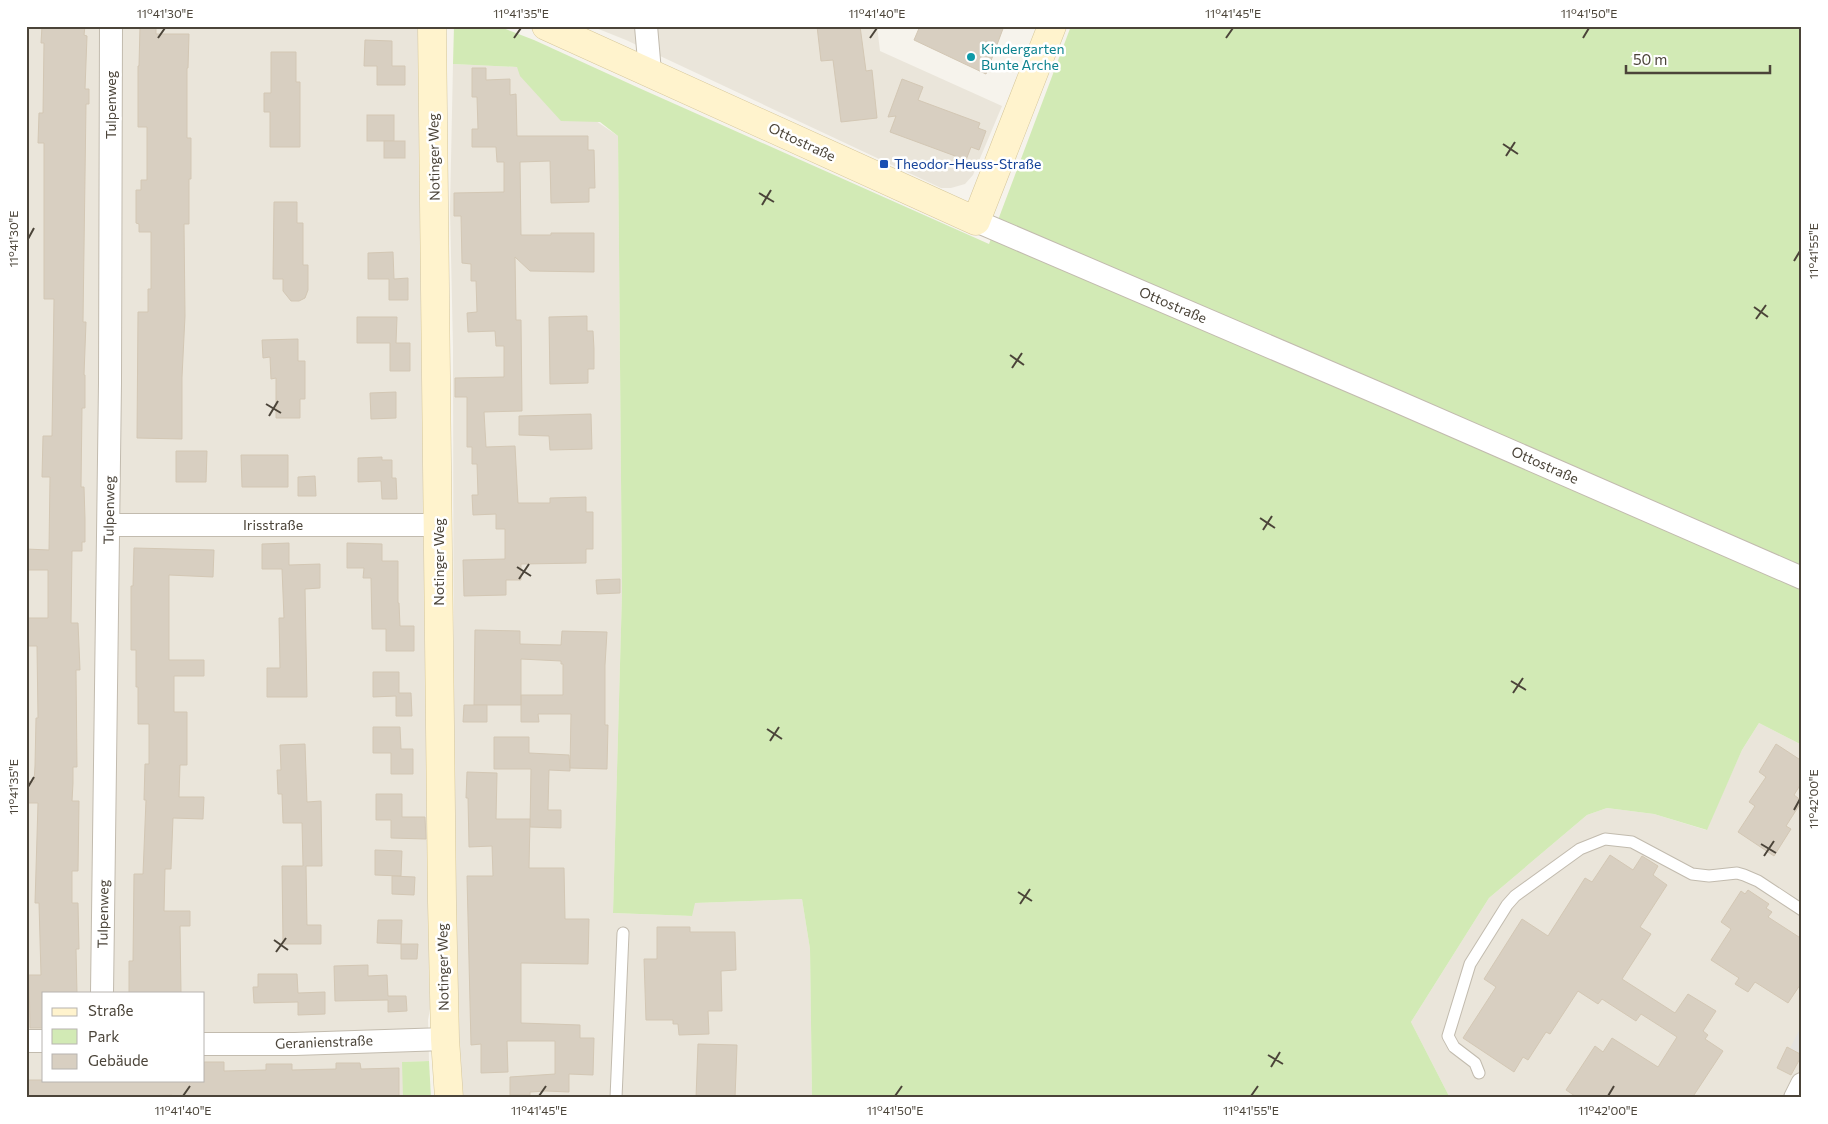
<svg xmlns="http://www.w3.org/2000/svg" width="1828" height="1124" viewBox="0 0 1828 1124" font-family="Commissioner,sans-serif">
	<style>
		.residential { fill: #eae5da; fill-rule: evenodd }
		.green { fill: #d2eab5 }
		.parking { fill: #e5e3e0 }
		.building { fill: #d8cfc1; stroke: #d3c7b4 }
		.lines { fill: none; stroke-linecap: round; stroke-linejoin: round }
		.lane-casing { stroke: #c2bbae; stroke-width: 13 }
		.street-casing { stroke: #c2bbae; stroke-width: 24 }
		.secondary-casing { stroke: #d6c79b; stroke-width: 29 }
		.lane { stroke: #fff; stroke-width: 11 }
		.street { stroke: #fff; stroke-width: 22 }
		.secondary { stroke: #fff3cd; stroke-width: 28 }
		.ticks { fill: none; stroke: #4b4439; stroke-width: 2 }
		.culture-dot { fill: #0f9aa8; stroke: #fff; stroke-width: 2 }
		.transit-dot { fill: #1a4fb4; stroke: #fff; stroke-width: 2 }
		.labels { text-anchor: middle; stroke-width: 5; stroke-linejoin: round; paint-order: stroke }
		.culture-label { font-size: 14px; fill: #0d838f; stroke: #fff; text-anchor: start }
		.street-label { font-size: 14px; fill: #4b4439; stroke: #fff }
		.transit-label { font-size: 14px; fill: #164399; stroke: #fff; text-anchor: start }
		.neatline { fill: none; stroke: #4b4439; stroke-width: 2 }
		.ticks-label { font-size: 12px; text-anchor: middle; fill: #4b4439 }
	</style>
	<rect width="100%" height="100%" fill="#f6f3ec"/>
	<g class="residential">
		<path d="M26 26H420L430 1009 428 1020 429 1061 403 1062V1098H26ZM44 993H204V1080H44Z"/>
		<path d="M591 26H877L880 51 1002 106 973 175 965 184 951 188H941L626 40Z"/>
		<path d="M453 64 517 67 618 136 622 593 613 913 691 916 694 903 802 899 810 949 812 1098H461L456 1043 454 824 453 348 450 209Z"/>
		<path d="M1759 723 1802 745V1098H1450L1411 1022 1489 898 1587 815 1607 808 1654 814 1706 830 1742 750Z"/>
	</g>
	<g class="green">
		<path d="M454 26H498L534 40 639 88 989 244 1071 26H1802V745L1759 723 1742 750 1707 830 1654 814 1607 808 1587 815 1489 898 1411 1022 1450 1098H812L810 949 802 899 695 903 692 916 613 913 622 593 618 136 600 122 561 121 520 76 517 67 453 64Z"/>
		<path d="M429 1061 431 1098H403L402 1062Z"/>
	</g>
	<path class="parking" d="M1802 1025V1055L1790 1048Z"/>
	<g class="building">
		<path d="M42 26H85L84 35 87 36 85 89H89V104H86L83 322H86L84 375H85V408H82L81 487H84L85 519V542H82V551H72L71 623H78L80 670H76L77 767H73V783L72 801H79L78 871H72V903H78L79 949H76L77 993H44V1028H30L29 975H41L39 903H35L38 803H27V781L34 782 35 766 36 718H38L37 646H26V618H48V570H26V549L49 550 50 477H42L43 436H52L54 299H44V143H38L39 113H43L44 43H41Z"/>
		<path d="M140 26H156V34H189L188 68H187V138H191V179H189V224H184L185 316 182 377V439L137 438 138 312H148V289H151V232H139V224L136 223V190H141V180H147V127H138V66H139Z"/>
		<path d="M817 26H860L866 71 872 70 877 118 841 122 833 60 821 61Z"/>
		<path d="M920 26H1004L986 74 914 40Z"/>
		<path d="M365 40 392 41V66H405V85H377V66H364Z"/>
		<path d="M271 52H296V82H300V147H270V112H264V93H271Z"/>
		<path d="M472 68H486V80L510 79V95L516 94 517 136H588V150H594L595 188H589V202L551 203 550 161 520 162 521 235H551V233H594V272L530 271 515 257 516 320H521L522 411 484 412 486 447 515 446 518 503H550V498L586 497V512H593V549H586V563L521 564V580H506V595L464 596 463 560 505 559V529H496V514L473 515 472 495H478L477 464H472V447H467V397H455V378L504 377V346H496L495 331 468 332 467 313 477 312 476 281H471V264L462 263 461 216H454V193L504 192V162H497L496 147H472V129H478L477 97H472Z"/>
		<path d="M902 79 923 87 918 100 980 123 978 128 986 131 979 150 971 147 966 160 890 132 896 116 888 117Z"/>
		<rect x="367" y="115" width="27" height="26"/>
		<rect x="384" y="141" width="21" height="17"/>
		<path d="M274 202H297V223H303V265H308V290L305 298 299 301H291L283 291V279H273Z"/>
		<path d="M393 252 394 279 408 278V300H389V279H368V253Z"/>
		<path d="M587 316V331H593L594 349V369H588V383L550 384 549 317Z"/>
		<path d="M357 317H397L396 343H410V371H390V343H357Z"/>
		<path d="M298 339V361H305V399H300V418H276V378L271 379 270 357 263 358 262 340Z"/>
		<path d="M396 392V418L371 419 370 393Z"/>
		<path d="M591 414 592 449 550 450 549 436 519 435V416Z"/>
		<path d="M176 451H207L206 482H176Z"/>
		<path d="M241 455H288V487H242Z"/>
		<path d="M382 457V460H392V478H396L397 499H382L381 481 358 482V458Z"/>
		<path d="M315 476 316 496H298V477Z"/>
		<path d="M289 543V565L320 564V588L305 589 307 697H267V668H280L279 618H284L282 569H262V544Z"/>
		<path d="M347 543 382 544V561H398V603H399L400 626H414V651H386V629H372L371 578H363L364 568H347Z"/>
		<path d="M134 548 214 550 213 577 169 575V660H204V676H174V712H187V765H180L179 797H204L203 819 173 818 171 869H165L164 911H190V926H180L181 993H129V961H133L134 874H143L146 800H144L145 764H149V724H138V687H136V650H131V586H133Z"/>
		<path d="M620 579V593L597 594 596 580Z"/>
		<path d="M475 630 520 631V644L561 645 562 631 607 632 605 665V725H608L607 769 570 768V771L549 770 548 810H561V828L530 827 531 769H494V737H529V753L569 755 570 768 571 714H538L539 722H521V695H563V664H561V661L521 659V705H474Z"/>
		<path d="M373 672H399V693H411L412 716H396V696L373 697Z"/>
		<path d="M464 705H487V722H463Z"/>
		<path d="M373 727H400L401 749H413V774H391V753H373Z"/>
		<path d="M305 744 307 802 321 801 322 866H306L307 925H321V944H283L282 866H303L302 823H283L282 794H278L277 770H281L280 745Z"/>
		<path d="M1776 744 1802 761V782L1794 795 1802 801 1786 826 1791 829 1774 856 1738 832 1755 806 1749 802 1766 777 1759 772Z"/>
		<path d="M467 772 497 773 496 819H530L529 868H564L565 919H589L588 964 521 963V1023L580 1025V1038H594L593 1075 569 1074V1092L546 1091 530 1092V1095H510V1077L555 1074V1041H507L508 1072 481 1073V1044L471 1045 467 876H493L492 846 469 847 468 798H466Z"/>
		<path d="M376 794H402V817H425L426 839 391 838V820H376Z"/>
		<path d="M375 850 402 851 401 876 375 875Z"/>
		<path d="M1610 855 1633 870 1642 856 1658 866 1653 875 1667 885 1640 927 1651 934 1622 979 1675 1013 1688 994 1716 1011 1703 1031 1708 1035 1705 1039 1723 1051 1692 1098H1578L1566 1090 1595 1046 1603 1052 1612 1038 1658 1067 1677 1037 1641 1014 1636 1021 1602 999 1598 1004 1578 991 1550 1034 1546 1032 1528 1060 1523 1057 1514 1072 1463 1038 1496 987 1484 979 1522 919 1548 936 1585 878 1592 882Z"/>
		<path d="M392 876 415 877 414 895 392 894Z"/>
		<path d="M1748 890 1769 904 1766 908 1772 912 1768 917 1802 939V982L1788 1003 1755 982 1748 992 1735 984 1739 978 1711 960 1731 929 1721 922 1741 891 1745 894Z"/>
		<path d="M378 920H402L401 944 377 943Z"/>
		<path d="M657 927H690V932H735L736 970 721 971 722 1011H708L709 1034 679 1035 678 1024H673V1020H646L644 959H657Z"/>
		<path d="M401 944H418L417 959H401Z"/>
		<path d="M368 965V976L387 975 388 996H406L407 1011 388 1012V1000L335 1001 334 966Z"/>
		<path d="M258 974H297L298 993 325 992V1014L298 1015V1002L254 1003 253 987H258Z"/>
		<path d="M698 1044 737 1045 735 1098H696Z"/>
		<path d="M1787 1047 1802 1055 1791 1075 1777 1068Z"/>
		<path d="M204 1062H224V1071L266 1070V1064H292V1070L336 1069V1063H360L361 1069 399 1068V1098H172V1095L144 1096V1098H26V1080H204Z"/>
	</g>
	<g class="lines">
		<defs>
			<g id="lane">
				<path d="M1479 1073 1475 1063 1454 1047 1448 1036 1470 964 1507 905 1515 896 1580 849 1605 839 1632 842 1692 874 1709 876 1737 873 1744 875 1758 881 1802 910"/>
				<path d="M616 1098 623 933"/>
			</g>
			<g id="street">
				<path d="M646 26 650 72"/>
				<path d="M976 221 1394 400 1802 578"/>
				<path d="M109 525H438"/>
				<path d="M102 993 110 383 111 26"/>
				<path d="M26 1041H44"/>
				<path d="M204 1044H295L445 1039"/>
				<path d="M1795 1098 1802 1084"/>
			</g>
			<g id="secondary">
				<path d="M432 26 442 902 445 1039 449 1098"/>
				<path d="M546 26 976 221 1052 26"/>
			</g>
		</defs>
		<use href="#lane" class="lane-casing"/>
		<use href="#street" class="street-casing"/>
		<use href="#secondary" class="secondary-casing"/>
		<use href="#lane" class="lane"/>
		<use href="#street" class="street"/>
		<use href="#secondary" class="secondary"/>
	</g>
	<path class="ticks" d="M158 38 165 28M514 38 521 28M870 38 877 28M1226 38 1233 28M1583 38 1589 28M1503 144 1518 154M1506 156 1515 142M759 193 774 202M762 205 771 190M28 239 34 228M1794 261 1800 251M1754 307 1768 317M1756 319 1766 305M1010 355 1024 365M1012 368 1022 353M266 404 281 413M269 416 278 401M1260 518 1275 528M1263 530 1272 516M517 567 531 576M519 579 529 564M1511 681 1526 690M1513 693 1523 678M767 729 782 739M770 741 779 727M28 787 34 777M1794 810 1800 799M1761 844 1776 853M1764 856 1774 841M1018 892 1032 901M1020 904 1030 889M274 940 288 950M276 952 286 938M1268 1055 1283 1064M1271 1067 1280 1052M183 1096 190 1086M539 1096 546 1086M895 1096 902 1086M1251 1096 1258 1086M1608 1096 1614 1086"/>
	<circle class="culture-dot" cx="971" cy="57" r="5"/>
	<rect class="transit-dot" x="879" y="159" width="10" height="10" rx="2.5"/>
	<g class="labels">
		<g class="culture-label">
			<text x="981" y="54">Kindergarten<tspan x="981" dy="16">Bunte Arche</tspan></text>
		</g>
		<g class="street-label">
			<text transform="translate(111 105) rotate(-90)" y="5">Tulpenweg</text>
			<text transform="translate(802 142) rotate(25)" y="5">Ottostraße</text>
			<text transform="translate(434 157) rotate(-91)" y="5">Notinger Weg</text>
			<text transform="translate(1173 305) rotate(23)" y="5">Ottostraße</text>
			<text transform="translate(1545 465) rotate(24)" y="5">Ottostraße</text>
			<text transform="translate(109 510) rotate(-89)" y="5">Tulpenweg</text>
			<text x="273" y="530">Irisstraße</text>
			<text transform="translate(439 562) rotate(-90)" y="5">Notinger Weg</text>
			<text transform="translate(103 914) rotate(-89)" y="5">Tulpenweg</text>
			<text transform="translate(443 967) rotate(-91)" y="5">Notinger Weg</text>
			<text transform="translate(324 1042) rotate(-2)" y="5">Geranienstraße</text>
		</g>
		<g class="transit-label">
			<text x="894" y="169">Theodor-Heuss-Straße</text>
		</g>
	</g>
	<rect width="1828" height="1124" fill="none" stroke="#ffffff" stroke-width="55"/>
	<rect x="42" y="992" width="162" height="90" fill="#ffffff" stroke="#b7b4b0"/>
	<rect x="52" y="1008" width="25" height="8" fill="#fff3cd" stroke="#b7b4b0"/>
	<text x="88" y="1016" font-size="15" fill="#4b4439">Straße</text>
	<rect x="52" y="1029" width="25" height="15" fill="#d2eab5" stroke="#b7b4b0"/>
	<text x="88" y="1042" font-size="15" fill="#4b4439">Park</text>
	<rect x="52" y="1054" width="25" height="15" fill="#d8cfc1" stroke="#b7b4b0"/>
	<text x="88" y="1066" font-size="15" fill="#4b4439">Gebäude</text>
	<path d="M1626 65v8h144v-8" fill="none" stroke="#4b4439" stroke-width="2.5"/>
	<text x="1633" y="65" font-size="15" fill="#4b4439" stroke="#ffffff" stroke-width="4" paint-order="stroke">50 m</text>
	<rect x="28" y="28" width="1772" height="1068" class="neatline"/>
	<g class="ticks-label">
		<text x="165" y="18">11°41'30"E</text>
		<text x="521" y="18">11°41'35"E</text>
		<text x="877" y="18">11°41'40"E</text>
		<text x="1233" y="18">11°41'45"E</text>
		<text x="1589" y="18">11°41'50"E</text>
		<text transform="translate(14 239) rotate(-90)" y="4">11°41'30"E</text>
		<text transform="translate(1814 251) rotate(-90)" y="4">11°41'55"E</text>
		<text transform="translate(14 787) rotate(-90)" y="4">11°41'35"E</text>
		<text transform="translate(1814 799) rotate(-90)" y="4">11°42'00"E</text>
		<text x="183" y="1115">11°41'40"E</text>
		<text x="539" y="1115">11°41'45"E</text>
		<text x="895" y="1115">11°41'50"E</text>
		<text x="1251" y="1115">11°41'55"E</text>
		<text x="1608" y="1115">11°42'00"E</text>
	</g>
</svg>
